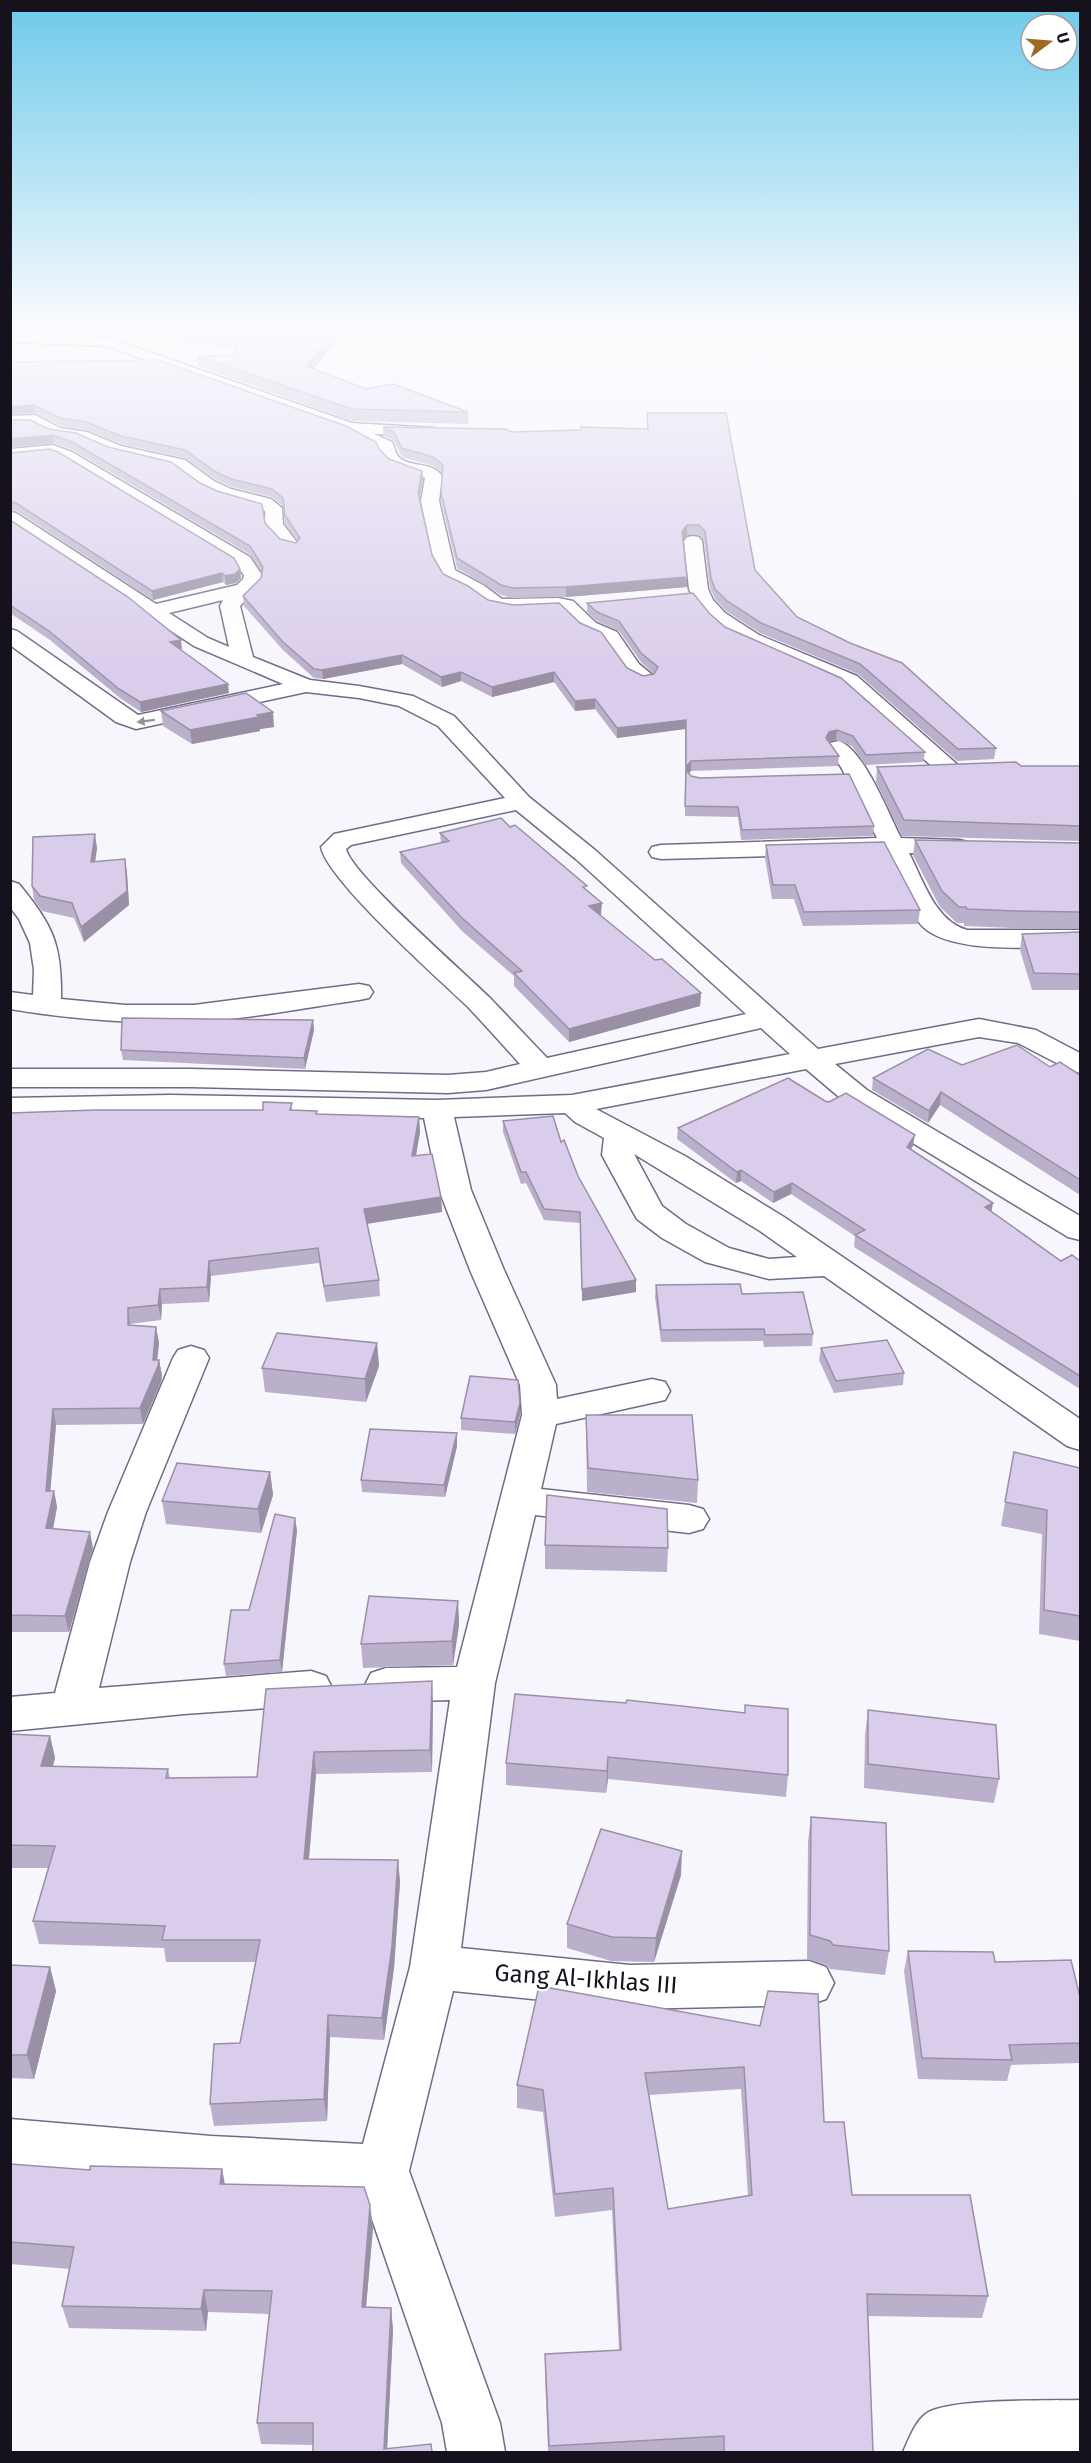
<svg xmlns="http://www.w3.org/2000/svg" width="1091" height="2463" viewBox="0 0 1091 2463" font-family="'Fira Sans',sans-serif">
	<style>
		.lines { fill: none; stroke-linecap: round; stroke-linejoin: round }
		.street-casing { stroke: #716b87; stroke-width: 3 }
		.street { fill: #fff; fill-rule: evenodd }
		.wall { fill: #bbb0cb; fill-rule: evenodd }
		.shaded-wall { fill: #9990a5 }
		.building { fill: #dacdec; stroke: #9990a5; stroke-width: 1.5; fill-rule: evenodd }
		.oneway { fill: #969499 }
		.labels { text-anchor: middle; stroke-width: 4.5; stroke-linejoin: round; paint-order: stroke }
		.near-street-label { font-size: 24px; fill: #15121d; stroke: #fff }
	</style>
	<rect width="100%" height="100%" fill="#f7f6fc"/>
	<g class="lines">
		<defs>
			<g id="street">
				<path d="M10 334 109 338 352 423 434 428 436 431 428 436 374 434 392 442C395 447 395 455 401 459 415 468 431 461 442 476L439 501 455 570 483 585 502 599 558 598 573 601 596 623 617 632 639 664 656 678 652 682C623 690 620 654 602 640 596 635 587 635 581 630 573 624 567 617 560 610L513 612 489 607 469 593 444 581 434 563 421 501 425 478C409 466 383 472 378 448L347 432 107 346 10 342Z"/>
				<path d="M35 415 60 428 87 432 121 446 185 460 214 481 231 489 271 499 282 508 283 524 299 545 296 549C283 552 271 538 266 526 264 521 266 516 265 511L259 507 219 497 202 489 173 468 110 453 78 439 50 435 32 425 10 426V416Z"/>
				<path d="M53 445 72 452 250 557 262 575 260 585 240 606 253 657 310 680 359 686 413 696 454 716 529 797 595 850 818 1049 979 1019 1036 1030 1080 1053V1073L1070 1070 1018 1043 979 1037 835 1064 867 1090 1080 1216V1240L1068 1237 845 1102 806 1069 596 1109 685 1156 784 1217 1080 1419V1450L1067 1446 824 1276 769 1279 705 1262 662 1238 637 1219 633 1212 602 1155 604 1138 575 1122 565 1113 454 1117 471 1190 504 1270 556 1385 557 1399 652 1379 665 1382 670 1391 665 1400 556 1424 541 1489 689 1505 703 1509 709 1519 703 1529 689 1533 535 1515 495 1683 461 1948 630 1965 809 1961 826 1967 834 1983 826 1999 809 2005 630 2009 453 1991 409 2171 500 2423 505 2452H447L442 2423 364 2196 211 2188 10 2169V2119L211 2136 363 2144 410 1967 450 1700 386 1702 371 1697 365 1685 371 1673 386 1668 457 1667 522 1415 520 1385 470 1270 439 1190 424 1118 170 1113 10 1116V1098L170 1095 437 1100 572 1095 790 1054 761 1028 486 1090 448 1093 191 1087H10V1069H191L448 1075 486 1072 520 1064C503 1045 486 1026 468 1007 438 978 327 880 321 847L334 834 505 798 438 726 399 706 359 698 306 692 136 729 116 722 10 645V629L17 631 138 715 283 684 194 646 10 525V512L16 513 156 604 237 585 243 579 244 575 236 565 60 458 51 455 10 459V449ZM223 600 220 606 229 647 208 638 169 613ZM516 810 577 860 746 1014 547 1058C528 1038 509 1018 490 998 465 973 351 874 346 849L351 845ZM634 1154 760 1231 797 1257 769 1259 729 1248 686 1224 662 1206Z"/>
				<path d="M693 536 699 537 702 541 708 589 713 600 725 613 759 635 857 676 959 766 963 771 959 776 951 778 943 776 841 686 745 644 710 621 695 603 689 589 684 541 687 537Z"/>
				<path d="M838 741C863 747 889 815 901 838L959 840 968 842 971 847 968 852 959 854 909 853C923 880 935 921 967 930H1080V946C1039 947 953 955 923 927 910 914 893 871 884 853L661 859 652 857 649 852 652 847 661 845 877 838 841 767 827 748 830 743Z"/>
				<path d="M10 881 19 884C53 926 62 944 61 999L125 1005H194L359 984 369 986 373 992 369 998 359 1000C304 1008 248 1019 192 1022 131 1024 70 1019 10 1009V992L33 995 34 970 30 943 19 919 10 907Z"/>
				<path d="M191 1346 204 1350 209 1358 146 1512 130 1562 99 1688 311 1671 326 1676 332 1688 326 1700 311 1705 184 1714 10 1731V1697L55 1693 90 1562 108 1512 173 1358 178 1350Z"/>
				<path d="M1080 2400V2452H903C909 2439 915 2421 927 2413 950 2398 1048 2401 1080 2400Z"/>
			</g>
		</defs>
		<use href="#street" class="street-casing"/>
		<use href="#street" class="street"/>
	</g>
	<g class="wall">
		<path d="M128 328H346L314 368 366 389 468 412 469 424 352 421 198 366 197 356 236 355V350Z"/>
		<path d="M10 362 379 449 389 459 422 471 423 479 419 498 432 555 443 574 488 600 643 676 654 674 641 662 619 631 597 621 587 612V603L709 613 725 627 925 752 923 762 865 765 852 746 836 740 828 742 839 756 838 766 691 771 689 773 691 776 874 826 873 836 741 840 738 817 685 816V729L617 738 595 709 575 711 554 682 492 697 461 681 442 687 402 664 323 679 314 678 283 650 244 606 243 596 261 578 262 572 251 555 73 450 54 443 10 447V420L49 429 108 447 200 483 265 523 280 539 296 543 297 541 285 523 283 506 272 497 232 487 215 479 185 458 122 444 87 430 61 426 35 413Z"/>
		<path d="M647 413 755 570 797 617 996 748 994 759 957 761 858 674 760 633 726 611 715 599 710 588 704 541 699 535H687L683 540 687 577V587L566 597 513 598 501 595 457 568 441 501 443 474 434 466 402 457 394 441 383 435V427L512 432 647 429Z"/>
		<path d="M10 453 240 569 241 578 236 583 226 585 223 582 153 600 17 511 10 510Z"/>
		<path d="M10 520 182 649H180L229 693 141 712 120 698 50 640 10 613Z"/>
		<path d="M161 711 274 727 260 729V731L192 744 163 726Z"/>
		<path d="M1021 766H1080V841L902 836 876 782 877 767Z"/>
		<path d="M440 833 587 890 601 915H600L655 960 701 993 700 1006 569 1042 514 986V976L462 931 401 863 400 852 441 843Z"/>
		<path d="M915 840 1080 843V928H1013L964 926V923H957L940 907 913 855Z"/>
		<path d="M766 845 920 910 918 924 803 926 794 899H772L765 858Z"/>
		<path d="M97 848 95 862 127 873 129 905 84 942 74 918 42 911 34 900 32 886Z"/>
		<path d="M1080 932V990H1032L1020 950 1022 934Z"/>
		<path d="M313 1020 314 1030 305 1069 123 1060 121 1050Z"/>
		<path d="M962 1065 1050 1067 1080 1075V1195L940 1105 928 1123 872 1090 873 1078Z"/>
		<path d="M825 1101 913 1146 911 1149 992 1212 1061 1261H1080V1389L854 1247 855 1236 791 1194 773 1203 741 1181 736 1183 677 1139 678 1128Z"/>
		<path d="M292 1103V1110L317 1114 419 1117 420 1132 416 1156 441 1197 442 1212 367 1224 379 1280 380 1296 326 1302 319 1263 211 1276 209 1302 162 1304 161 1320 130 1324V1325L156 1327 159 1343 157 1360H159L162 1376 161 1382 143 1424 56 1425 50 1491H54L57 1507 53 1529 93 1548 69 1632H10V1113L263 1110Z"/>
		<path d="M503 1121 561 1142 578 1176 636 1280V1292L582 1301 580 1223 544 1220 526 1183 521 1184 503 1132Z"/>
		<path d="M656 1285 742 1294 813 1334 812 1346 764 1347 763 1341 661 1342 655 1297Z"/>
		<path d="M377 1343 379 1366 366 1402 265 1392 262 1368Z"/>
		<path d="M821 1348 904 1373 903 1385 834 1393 819 1360Z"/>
		<path d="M520 1403V1415L515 1434 461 1430V1418Z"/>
		<path d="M586 1415 698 1480 697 1503 587 1492Z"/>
		<path d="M457 1433V1446L445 1497 362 1492 361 1480Z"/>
		<path d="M1014 1452 1080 1468V1641L1039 1634 1042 1534 1001 1526Z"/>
		<path d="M270 1472 273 1495 261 1533 166 1524 162 1501Z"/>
		<path d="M297 1530 282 1672 226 1676 224 1664 249 1610Z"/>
		<path d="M545 1545 668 1548 667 1572 545 1569Z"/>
		<path d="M458 1601 459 1625 453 1665 363 1668 361 1644Z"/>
		<path d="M266 1689 433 1703 432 1772 316 1774 309 1859 398 1860 400 1882 394 1968 384 2040 330 2037 327 2121 214 2126 210 2104 240 2043 255 1962H166L164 1948 39 1944 33 1921 48 1868H10V1734L50 1736 55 1758 53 1767 168 1769 170 1778 257 1777Z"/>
		<path d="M745 1705 788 1775 786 1797 608 1779 606 1793 506 1785V1763L745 1712Z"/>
		<path d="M868 1710 999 1779 994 1803 864 1788 865 1735Z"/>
		<path d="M811 1817 889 1951 885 1975 830 1969 827 1965 807 1959 808 1841Z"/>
		<path d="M681 1875 654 1962 611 1961 567 1948V1924Z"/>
		<path d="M908 1951 995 1962 1080 1997V2063L1011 2065 1007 2081 918 2079 904 1971Z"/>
		<path d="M10 1965 50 1967 56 1991 34 2079 10 2078Z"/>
		<path d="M760 2026 824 2122 852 2195 988 2296 982 2318 868 2316 873 2452H548L545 2375V2354L619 2350 612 2210 555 2217 543 2112 517 2108V2085ZM741 2089 748 2196 668 2209 649 2095Z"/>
		<path d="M10 2164 90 2170 222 2169 225 2184 373 2228 366 2307 391 2308 393 2330 387 2448 432 2452 313 2445 261 2444 257 2423 269 2314 208 2312 206 2331 69 2328 62 2306 70 2269 10 2264Z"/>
	</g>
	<g class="shaded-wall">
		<path d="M337 328H346L307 377 306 366Z"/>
		<path d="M34 405 35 413 10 414V407Z"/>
		<path d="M53 435 54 443 10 447V439Z"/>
		<path d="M422 471 423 479 419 501 418 493Z"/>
		<path d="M687 525V535L682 541V532Z"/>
		<path d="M240 569 241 578 236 583 226 585 225 576Z"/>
		<path d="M222 573 223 582 153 600 152 591Z"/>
		<path d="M687 577V587L566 597V587Z"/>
		<path d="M181 640 182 649 171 651 170 642Z"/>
		<path d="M402 655V664L323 679 322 670Z"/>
		<path d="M461 672V681L442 687 441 677Z"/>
		<path d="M554 672V682L492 697V687Z"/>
		<path d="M228 684 229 693 141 712 140 702Z"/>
		<path d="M595 699V709L575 711V701Z"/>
		<path d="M273 712 274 727 260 729V731L192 744 190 730Z"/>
		<path d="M686 720 685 729 617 738V728Z"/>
		<path d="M837 730 836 740 828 742 826 738 829 732Z"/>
		<path d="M691 761V771L685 777 686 767Z"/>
		<path d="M95 834 97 848 93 876 91 862Z"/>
		<path d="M125 859 127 873 129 905 84 942 81 927Z"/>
		<path d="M602 903 601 915 589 918V906Z"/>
		<path d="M701 993 700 1006 569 1042V1029Z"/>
		<path d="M313 1020 314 1030 305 1069 304 1058Z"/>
		<path d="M941 1092 940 1105 928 1123 929 1111Z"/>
		<path d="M419 1117 420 1132 413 1171 412 1156Z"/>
		<path d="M915 1135 913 1146 905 1158 907 1147Z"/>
		<path d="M741 1170V1181L736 1183 737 1172Z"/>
		<path d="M792 1183 791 1194 773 1203 774 1192Z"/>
		<path d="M441 1197 442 1212 365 1224 364 1209Z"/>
		<path d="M993 1203 991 1215 985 1207Z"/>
		<path d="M209 1261 211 1276 209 1302 207 1287Z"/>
		<path d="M636 1280V1292L582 1301V1289Z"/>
		<path d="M160 1289 162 1304 161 1320 158 1305Z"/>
		<path d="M128 1308 130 1324V1340L128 1325Z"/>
		<path d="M156 1327 159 1343 156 1372 159 1360 162 1376 161 1382 143 1424 140 1408 153 1360Z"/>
		<path d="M377 1343 379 1366 366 1402 365 1379Z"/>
		<path d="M520 1403V1415L515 1434V1422Z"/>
		<path d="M53 1409 56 1425 49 1507 46 1491Z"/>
		<path d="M457 1433V1446L445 1497 444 1485Z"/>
		<path d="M270 1472 273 1495 261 1533 258 1509Z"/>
		<path d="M54 1491 57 1507 50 1545 46 1528Z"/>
		<path d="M295 1518 297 1530 282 1672 280 1660Z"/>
		<path d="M90 1532 93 1548 69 1632 65 1616Z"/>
		<path d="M458 1601 459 1625 453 1665 452 1641Z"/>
		<path d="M432 1681 433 1703 432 1772 430 1750Z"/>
		<path d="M50 1736 55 1758 46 1789 41 1766Z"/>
		<path d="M314 1752 316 1774 307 1881 304 1859Z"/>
		<path d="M608 1757V1779L606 1793 607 1771Z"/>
		<path d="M682 1851 681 1875 654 1962 656 1938Z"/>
		<path d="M398 1860 400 1882 394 1968 384 2040 382 2018Z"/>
		<path d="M50 1967 56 1991 34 2079 27 2055Z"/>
		<path d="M328 2015 330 2037 327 2121 324 2099Z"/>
		<path d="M222 2169 226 2192 220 2184Z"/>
		<path d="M370 2205 373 2228 364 2330 362 2307Z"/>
		<path d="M204 2290 208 2312 206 2331 201 2309Z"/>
		<path d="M391 2308 393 2330 387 2452 384 2449Z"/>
	</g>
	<g class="building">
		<path d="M176 328H337L306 366 366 389 393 384 468 412 352 409 197 356 236 355 237 340Z"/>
		<path d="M158 360 346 426 376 442 379 449 389 459 422 471 418 493 432 555 443 574 468 586 488 600 513 605 559 603 580 623 601 632 627 668 643 676 654 674 658 667 641 653 619 621 597 612 587 603 693 593 709 613 725 627 841 678 925 752 866 755 853 736 837 730 829 732 826 738 839 756 691 761 686 767V720L617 728 595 699 575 701 554 672 492 687 461 672 441 677 402 655 322 670 314 669 282 641 243 596 261 578 263 567 250 546 72 442 53 435 10 439V420H30L49 429 76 433 108 447 171 462 200 483 217 491 262 504 265 523 280 539 296 543 300 538 285 515 283 498 272 489 231 479 214 471 185 450 121 436 86 422 60 418 34 405 10 407V362Z"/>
		<path d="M647 413H726L755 570 797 617 850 643 902 663 996 748 958 749 860 664 761 623 727 601 715 589 711 578 705 531 699 525H687L682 532 687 577 566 587 513 588 501 585 457 558 441 492 443 465 433 457 402 448 394 432 383 427 505 429 512 432 580 430 581 427 648 429Z"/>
		<path d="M50 449 58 452 234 558 240 569 235 574 225 576 222 573 152 591 16 503 10 502V453Z"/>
		<path d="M10 520 128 597 181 640 170 642 228 684 140 702 119 689 49 631 10 605Z"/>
		<path d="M246 693 273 712 257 715 259 717 190 730 161 711Z"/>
		<path d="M1016 762 1021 766H1080V826L904 820 877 767Z"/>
		<path d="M686 770 691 776 700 778 849 774 874 826 742 830 738 807 685 806Z"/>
		<path d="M501 818 510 827 515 825 587 886 583 887 602 903 589 906 655 960 662 959 701 993 569 1029 514 973 522 971 462 918 400 852 449 841 440 833Z"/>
		<path d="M95 834 91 862 125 859 127 891 81 927 72 903 40 896 32 886 33 837Z"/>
		<path d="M915 840 1080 843V912L1015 911 967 909 966 907H959L942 891Z"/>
		<path d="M884 842 920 910 804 912 795 885H773L766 845Z"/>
		<path d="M1080 932V974L1034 973 1022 934Z"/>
		<path d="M122 1018 313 1020 304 1058 121 1050Z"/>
		<path d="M1017 1045 1050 1067 1060 1062 1080 1075V1180L941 1092 929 1111 873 1078 928 1049 962 1065Z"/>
		<path d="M788 1078 825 1101 829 1102 846 1093 915 1135 907 1147 993 1203 985 1207 1061 1261 1072 1255 1080 1261V1376L855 1235 865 1230 792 1183 774 1192 741 1170 737 1172 678 1128Z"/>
		<path d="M263 1102 292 1103 290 1110 317 1111 316 1114 419 1117 412 1156 432 1154 441 1197 364 1209 379 1280 324 1286 318 1248 209 1261 207 1287 160 1289 158 1305 128 1308V1325L156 1327 153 1360H159L158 1366 140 1408 53 1409 46 1491H54L46 1528 90 1532 65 1616 10 1615V1113L96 1110H263Z"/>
		<path d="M553 1116 561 1142 564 1140 578 1176 636 1280 582 1289 580 1212 544 1209 526 1172H521L503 1121Z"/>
		<path d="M740 1284 742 1294 803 1292 813 1334 765 1335 764 1329 661 1330 656 1285Z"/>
		<path d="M277 1333 377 1343 365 1379 262 1368Z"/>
		<path d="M887 1340 904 1373 836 1381 821 1348Z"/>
		<path d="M470 1376 518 1380 520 1403 515 1422 461 1418Z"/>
		<path d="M586 1415H692L698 1480 588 1468Z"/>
		<path d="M370 1429 457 1433 444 1485 361 1480Z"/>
		<path d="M1014 1452 1080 1468V1616L1044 1610 1047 1510 1005 1502Z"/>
		<path d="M177 1463 270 1472 258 1509 162 1501Z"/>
		<path d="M547 1495 667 1509 668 1548 545 1545Z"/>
		<path d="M275 1514 295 1518 280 1660 224 1664 231 1610H249Z"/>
		<path d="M369 1596 458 1601 452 1641 361 1644Z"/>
		<path d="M432 1681 430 1750 314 1752 304 1859 398 1860 392 1946 382 2018 328 2015 324 2099 210 2104 214 2044 240 2043 260 1940H162L165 1926 33 1921 55 1846 10 1845V1734L50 1736 41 1766 168 1769 166 1778 257 1777 266 1689Z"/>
		<path d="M515 1694 626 1703 627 1700 745 1713V1705L788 1709V1775L608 1757 607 1771 506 1763Z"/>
		<path d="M868 1710 996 1725 999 1779 868 1764Z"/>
		<path d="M811 1817 886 1823 889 1951 833 1945 830 1941 810 1935Z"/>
		<path d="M601 1829 682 1851 656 1938 612 1937 567 1924Z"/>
		<path d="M908 1951 993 1952 995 1962 1071 1960 1080 1997V2043L1009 2045 1012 2060 922 2058Z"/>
		<path d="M10 1965 50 1967 27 2055H10Z"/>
		<path d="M539 1986 760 2026 768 1991 818 1994 824 2122H844L852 2195H970L988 2296 867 2294 873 2452H724V2436L549 2446 545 2354 621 2350 613 2188 555 2194 543 2090 517 2085ZM744 2067 752 2195 668 2209 645 2073Z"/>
		<path d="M10 2164 90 2170V2166L222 2169 220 2184 364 2187 370 2205 362 2307 391 2308 384 2449 431 2444 432 2452H313V2423H257L272 2291 204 2290 201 2309 62 2306 74 2247 10 2242Z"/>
	</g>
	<defs><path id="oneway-solid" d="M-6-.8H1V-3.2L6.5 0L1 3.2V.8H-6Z" transform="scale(1.5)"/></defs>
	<use class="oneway" href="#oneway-solid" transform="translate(146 721) rotate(173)"/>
	<linearGradient id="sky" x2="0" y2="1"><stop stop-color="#6ccaea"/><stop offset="0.49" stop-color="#fbfbfe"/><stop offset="1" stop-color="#fbfbfe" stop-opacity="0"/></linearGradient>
	<rect width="1091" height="672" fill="url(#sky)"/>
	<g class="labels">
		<g class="near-street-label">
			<text transform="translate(586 1979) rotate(4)" y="8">Gang Al-Ikhlas III</text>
		</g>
	</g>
	<rect width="1091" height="2463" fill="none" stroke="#15121d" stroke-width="24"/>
	<g transform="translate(1049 42) rotate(74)"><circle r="28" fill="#ffffff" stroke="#a1a0a5" stroke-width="1.5"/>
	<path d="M0-4.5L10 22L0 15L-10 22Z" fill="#9d6c20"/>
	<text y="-9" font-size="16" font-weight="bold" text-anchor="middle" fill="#15121d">U</text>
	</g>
</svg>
